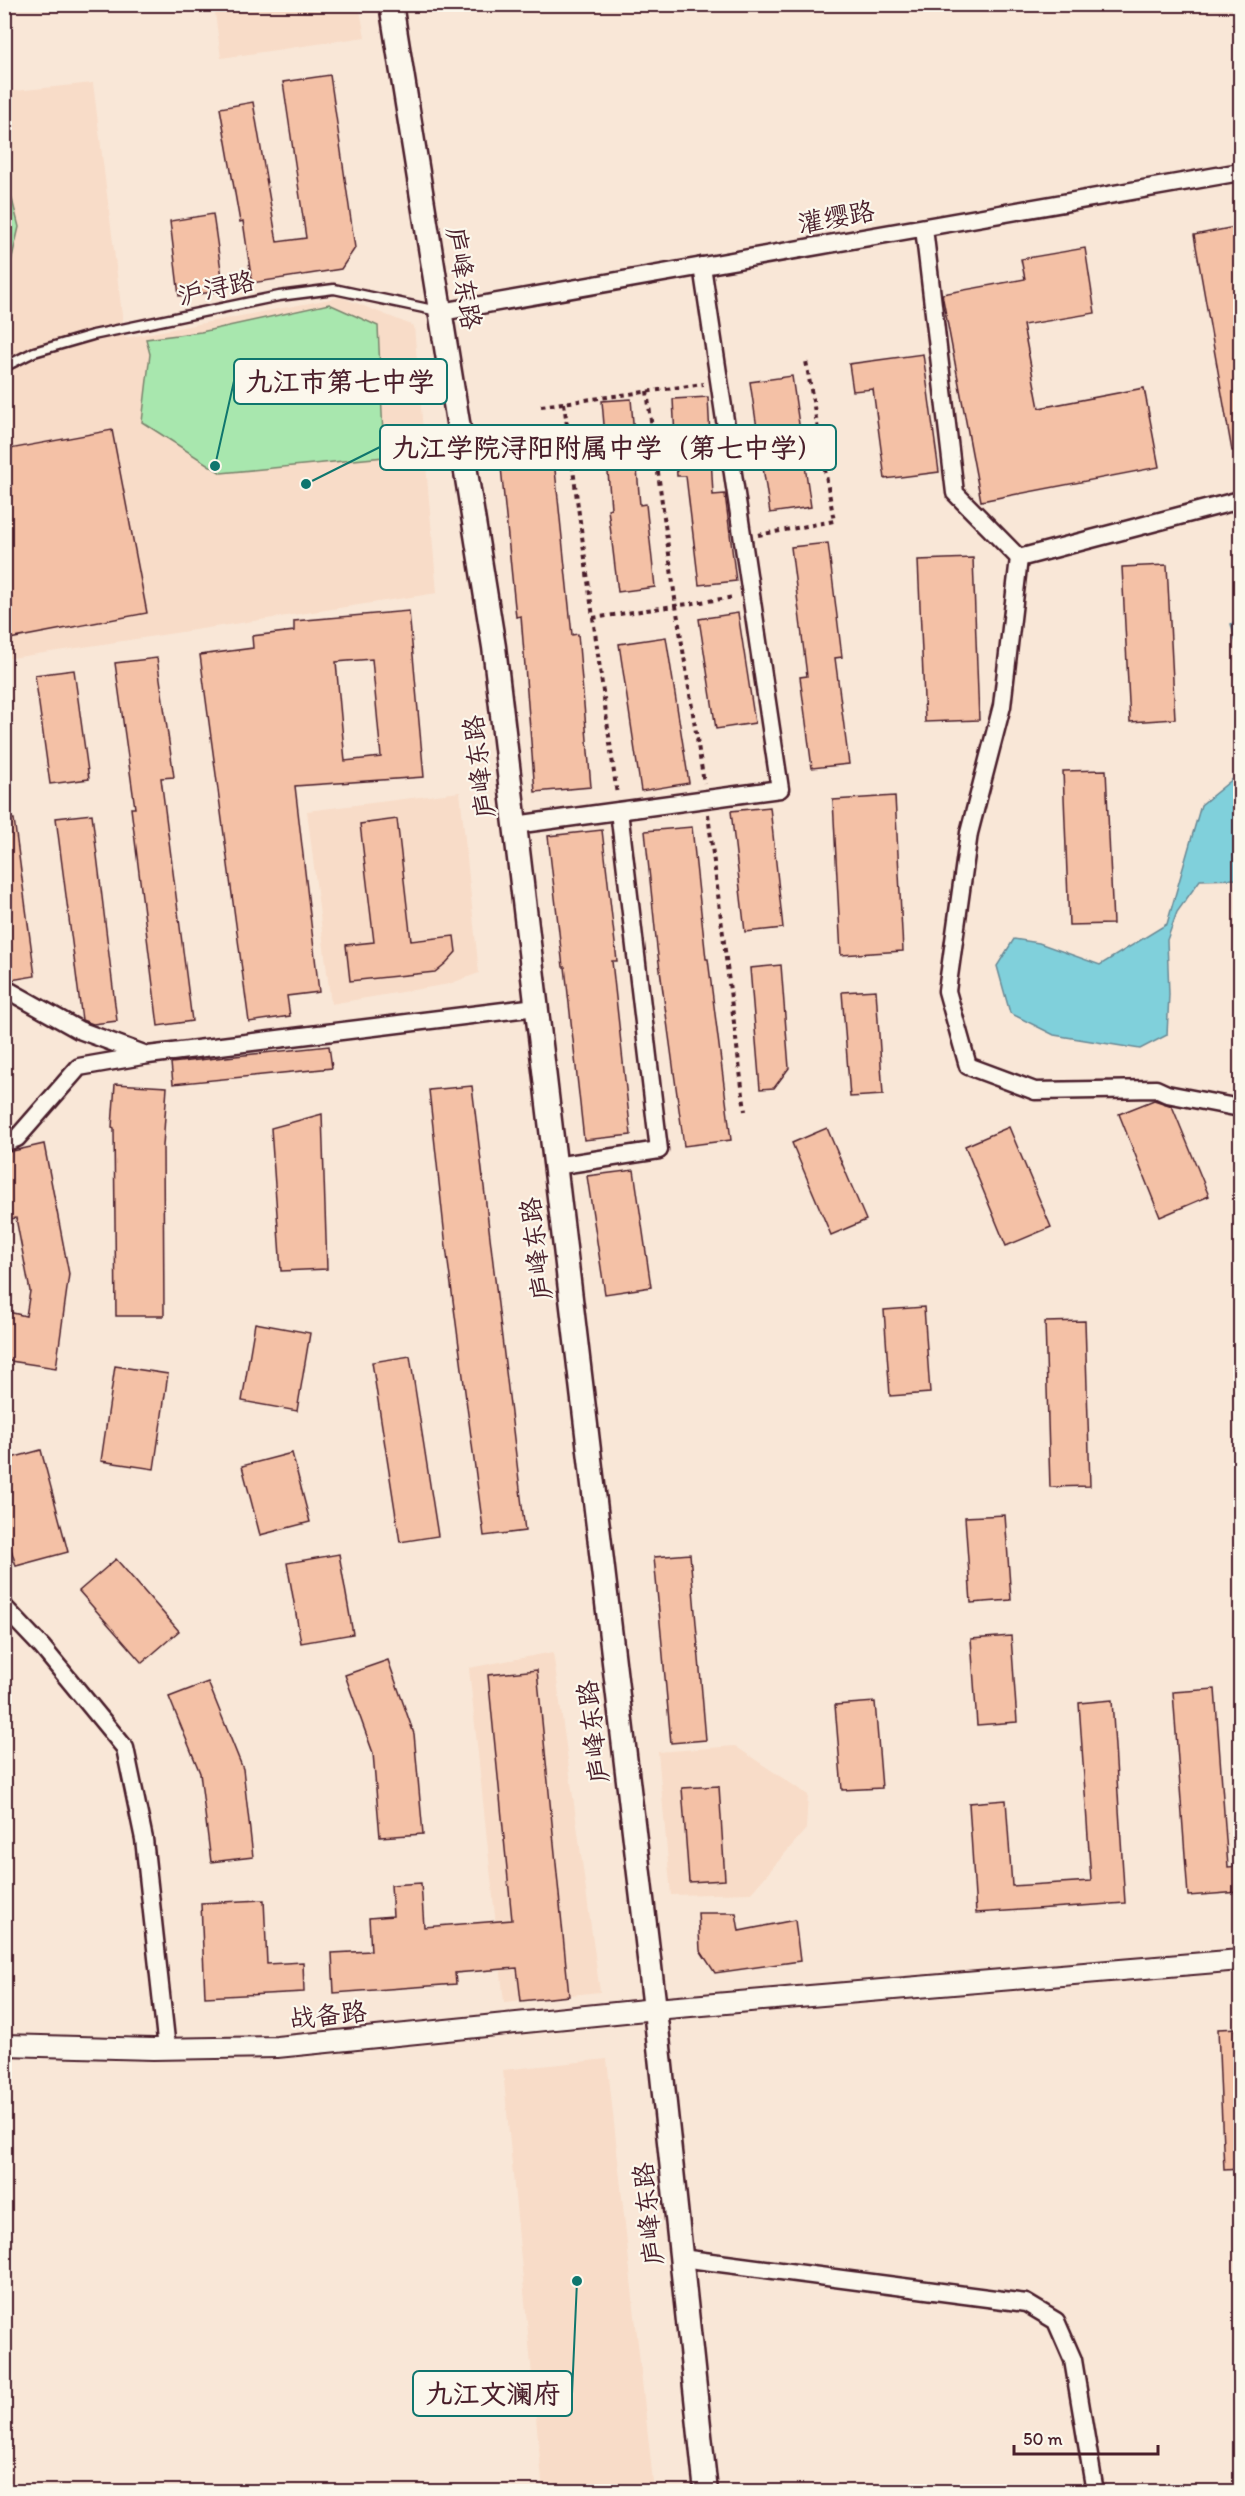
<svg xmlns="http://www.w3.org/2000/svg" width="1245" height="2496" viewBox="0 0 1245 2496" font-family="Itim,'LXGW WenKai TC',sans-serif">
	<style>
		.built { fill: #f8dcc8 }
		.green { fill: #a8e7ae; stroke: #79836c; stroke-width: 1.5 }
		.water { fill: #80d0db; stroke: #6a8995; stroke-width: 1.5 }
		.building { fill: #f4c1a6; stroke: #4a1f2b; stroke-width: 1.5; fill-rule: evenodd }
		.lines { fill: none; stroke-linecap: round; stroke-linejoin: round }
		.service-casing { stroke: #4a1f2b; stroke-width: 13 }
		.minor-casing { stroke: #4a1f2b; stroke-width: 21 }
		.tertiary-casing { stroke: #4a1f2b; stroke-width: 24 }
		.secondary-casing { stroke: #4a1f2b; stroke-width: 27 }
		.path { stroke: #4a1f2b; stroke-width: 4; stroke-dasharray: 4.5 4.5; stroke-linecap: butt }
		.service { stroke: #fbf7ec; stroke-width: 8 }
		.minor { stroke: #fbf7ec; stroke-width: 16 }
		.tertiary { stroke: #fbf7ec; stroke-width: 20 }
		.secondary { stroke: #fbf7ec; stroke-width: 22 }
		.labels { text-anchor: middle; stroke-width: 4.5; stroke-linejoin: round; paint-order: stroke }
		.street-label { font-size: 26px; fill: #4a1f2b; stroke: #fbf7ec }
		.leader { fill: none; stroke: #0f766e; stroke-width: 2 }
		.callout-dot { fill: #0f766e; stroke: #fbf7ec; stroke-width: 2 }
		.callout { fill: #fbf7ec; stroke: #0f766e; stroke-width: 2 }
		.callout-label { font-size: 27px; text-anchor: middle; font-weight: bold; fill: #4a1f2b }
	</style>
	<rect width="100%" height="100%" fill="#f9e7d7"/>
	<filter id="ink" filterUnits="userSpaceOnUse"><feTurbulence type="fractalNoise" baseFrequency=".0167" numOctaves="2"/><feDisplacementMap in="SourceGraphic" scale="12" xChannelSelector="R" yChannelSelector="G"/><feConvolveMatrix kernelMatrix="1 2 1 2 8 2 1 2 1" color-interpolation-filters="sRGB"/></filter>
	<g filter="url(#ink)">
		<g class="built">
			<path d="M214 5H359L365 37 221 58Z"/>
			<path d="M93 83 125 338 341 297 414 326 437 593 5 659V92Z"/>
			<path d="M460 792 479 973 449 984 331 1004 307 811Z"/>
			<path d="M553 1652 600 1992 504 2002 469 1668Z"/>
			<path d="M735 1746 808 1795 806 1829 751 1893 671 1895 658 1752Z"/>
			<path d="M607 2059 654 2491H543L503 2070Z"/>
		</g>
		<g class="green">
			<path d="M5 171 19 227 5 288Z"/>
			<path d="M329 304 378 326 384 457 221 473 142 422 150 354 146 339 201 332Z"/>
		</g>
		<g class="water">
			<path d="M1240 620V658L1231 624Z"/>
			<path d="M1240 770V879L1200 880 1177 912 1167 940 1169 994 1167 1035 1140 1049 1054 1035 1010 1013 997 966 1014 939 1039 943 1100 965 1167 924 1201 805 1234 778Z"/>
		</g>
		<g class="building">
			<path d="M330 75 355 248 341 269 252 283 243 221 240 222 220 108 253 102 277 242 306 238 283 82Z"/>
			<path d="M213 214 224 291 179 296 170 221Z"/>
			<path d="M1240 226V450L1232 451 1194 235Z"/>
			<path d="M1085 248 1095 313 1023 325 1039 408 1144 388 1159 467 981 501 942 294 1025 279 1021 259Z"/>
			<path d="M923 354 939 472 885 479 873 389 853 391 849 364Z"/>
			<path d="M792 376 811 507 770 513 750 382Z"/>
			<path d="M708 397 713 495 725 494 736 581 699 585 686 476H677L673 399Z"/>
			<path d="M631 399 640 505 646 504 655 587 618 592 608 509 611 508 602 401Z"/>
			<path d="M112 430 147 613 4 640V450Z"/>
			<path d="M551 431 572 635 578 634 591 787 535 792 521 616 516 617 498 437Z"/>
			<path d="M828 543 842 657 835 658 849 764 812 768 800 677 807 676 791 547Z"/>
			<path d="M973 558 979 720 925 722 918 560Z"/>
			<path d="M1167 565 1175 719 1130 722 1122 567Z"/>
			<path d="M409 611 424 777 295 786 319 992 287 996 290 1016 249 1022 200 655 253 648 252 636 294 631V621ZM372 659 381 757 345 761 336 662Z"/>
			<path d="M738 613 755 723 716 729 699 619Z"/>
			<path d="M666 637 689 783 641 791 619 644Z"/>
			<path d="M157 658 174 777 161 778 192 1021 158 1026 131 808H135L115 663Z"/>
			<path d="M74 670 89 779 50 784 35 675Z"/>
			<path d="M1106 770 1113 924 1069 925 1063 771Z"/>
			<path d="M895 796 903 951 841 955 833 800Z"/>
			<path d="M770 807 783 928 745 932 731 811Z"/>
			<path d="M92 814 117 1021 93 1024 82 1020 56 818Z"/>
			<path d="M4 819H14L35 976 11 980 4 978Z"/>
			<path d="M397 819 411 941 454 936 456 952 446 963 435 972 350 981 346 945 374 942 360 824Z"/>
			<path d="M692 827 706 959H708L731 1140 684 1146 657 948 645 831Z"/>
			<path d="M602 830 617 961H612L631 1135 584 1140 565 967H563L548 836Z"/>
			<path d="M781 965 789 1068 774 1088 760 1089 750 968Z"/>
			<path d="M876 990 883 1095 850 1097 842 992Z"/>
			<path d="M329 1046 332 1068 173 1084 171 1063Z"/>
			<path d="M115 1084 167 1087 163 1146 164 1316H116L114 1128 112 1127Z"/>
			<path d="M472 1086 525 1531 484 1536 446 1247 429 1090Z"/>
			<path d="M1154 1100 1172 1106 1209 1196 1160 1217 1119 1114Z"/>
			<path d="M322 1114 327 1269 281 1271 271 1128Z"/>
			<path d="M1009 1127 1051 1227 1006 1246 965 1146Z"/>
			<path d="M827 1128 866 1220 831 1235 792 1143Z"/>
			<path d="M44 1144 69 1274 56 1368 4 1360V1311L26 1316 30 1291 16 1218 4 1220V1153Z"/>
			<path d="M634 1170 651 1287 605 1294 587 1176Z"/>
			<path d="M924 1307 930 1393 890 1396 884 1310Z"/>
			<path d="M1085 1321 1090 1486 1050 1487 1045 1322Z"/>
			<path d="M255 1323 310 1333 297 1411 242 1401Z"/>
			<path d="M410 1356 438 1536 400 1542 372 1362Z"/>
			<path d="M115 1366 168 1374 154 1469 101 1461Z"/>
			<path d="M41 1450 68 1552 16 1566 4 1525V1460Z"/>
			<path d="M292 1453 310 1522 260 1535 242 1466Z"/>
			<path d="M1005 1515 1011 1600 971 1603 965 1517Z"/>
			<path d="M339 1554 353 1634 301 1643 287 1563Z"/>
			<path d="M690 1554 706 1740 671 1743 654 1557Z"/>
			<path d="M116 1559 179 1631 142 1663 79 1591Z"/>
			<path d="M1011 1636 1017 1722 977 1725 971 1639Z"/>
			<path d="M388 1660 414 1734 423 1834 380 1837 373 1753 345 1675Z"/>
			<path d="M537 1670 569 1996 521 2001 517 1968 455 1973 456 1984 334 1993 332 1953 371 1951 369 1918 393 1916 391 1885 421 1883 424 1927 512 1920 488 1675Z"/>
			<path d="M208 1682 243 1769 253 1857 211 1862 200 1773 169 1697Z"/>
			<path d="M1215 1689 1228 1867 1240 1866V1892L1188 1896 1173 1692Z"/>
			<path d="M1112 1700 1125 1903 976 1913 969 1803 1006 1800 1012 1886 1091 1881 1079 1703Z"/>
			<path d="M875 1702 882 1788 842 1790 835 1705Z"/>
			<path d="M719 1786 725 1880 689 1882 682 1788Z"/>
			<path d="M264 1900 267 1964 303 1962 304 1992 205 1997 201 1903Z"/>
			<path d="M698 1913H736L739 1931 795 1920 800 1961 715 1973 700 1950Z"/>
			<path d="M1240 2028V2169L1224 2170 1218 2029Z"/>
		</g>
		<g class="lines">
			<defs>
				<path id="service" d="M4 367 34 352 93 335 279 296 334 289 438 311"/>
				<g id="minor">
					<path d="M924 228 955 493 1019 558"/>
					<path d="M441 312 1240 172"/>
					<path d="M1019 558 1002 706 969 833 947 991 968 1066 1035 1091 1156 1089 1167 1094 1240 1108"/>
					<path d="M1019 558 1240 500"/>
					<path d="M515 825 780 789 702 266"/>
					<path d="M4 988 79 1030 147 1055"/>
					<path d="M4 1143 17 1138 79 1067 148 1055 536 1007"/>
					<path d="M555 1166 659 1150 619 811"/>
					<path d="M4 1607 42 1647 125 1748 144 1839 167 2049"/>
					<path d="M681 2258 1026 2303 1056 2321 1073 2360 1095 2492"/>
				</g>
				<path id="tertiary" d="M4 2045 153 2049 277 2047 655 2009 1240 1960"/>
				<path id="secondary" d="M391 4 494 647 655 2009 706 2492"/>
			</defs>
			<use href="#service" class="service-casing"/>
			<use href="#minor" class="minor-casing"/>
			<use href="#tertiary" class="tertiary-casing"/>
			<use href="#secondary" class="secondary-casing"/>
			<g class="path">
				<path d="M647 391 676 606 704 783"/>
				<path d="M564 403 617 795"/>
				<path d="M541 406 703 384"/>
				<path d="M758 535 834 521 806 361"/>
				<path d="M593 618 735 597"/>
				<path d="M708 814 745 1111"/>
			</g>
			<use href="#service" class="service"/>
			<use href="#minor" class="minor"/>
			<use href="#tertiary" class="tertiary"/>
			<use href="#secondary" class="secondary"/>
		</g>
	</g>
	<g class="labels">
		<g class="street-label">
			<text transform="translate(836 217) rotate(-10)" y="9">灌缨路</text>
			<text transform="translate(464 278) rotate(81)" y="9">庐峰东路</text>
			<text transform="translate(216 288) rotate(-12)" y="9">沪浔路</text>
			<text transform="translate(479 767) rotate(-97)" y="9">庐峰东路</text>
			<text transform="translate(536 1249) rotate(-97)" y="9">庐峰东路</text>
			<text transform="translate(593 1732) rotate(-97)" y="9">庐峰东路</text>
			<text transform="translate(328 2015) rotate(-6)" y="9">战备路</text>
			<text transform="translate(648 2214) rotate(-96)" y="9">庐峰东路</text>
		</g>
	</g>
	<path class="leader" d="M215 466L234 381M306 484L380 447M577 2281L572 2394"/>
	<g class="callout-dot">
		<circle cx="215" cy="466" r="6"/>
		<circle cx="306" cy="484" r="6"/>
		<circle cx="577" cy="2281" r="6"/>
	</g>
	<g class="callout">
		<rect x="234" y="359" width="213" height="45" rx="6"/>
		<rect x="380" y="425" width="456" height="45" rx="6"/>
		<rect x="413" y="2371" width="159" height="45" rx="6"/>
	</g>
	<g class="callout-label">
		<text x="340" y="391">九江市第七中学</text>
		<text x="608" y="457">九江学院浔阳附属中学（第七中学）</text>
		<text x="493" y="2403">九江文澜府</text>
	</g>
	<rect width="1245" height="2496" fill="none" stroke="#fbf7ec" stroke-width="24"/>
	<rect x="12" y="12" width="1221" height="2472" fill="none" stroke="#4a1f2b" stroke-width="2" filter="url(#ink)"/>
	<path d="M1014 2445v9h144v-9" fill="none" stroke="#4a1f2b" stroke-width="3"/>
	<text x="1023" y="2445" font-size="18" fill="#4a1f2b" stroke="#fbf7ec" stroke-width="4.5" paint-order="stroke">50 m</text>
</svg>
